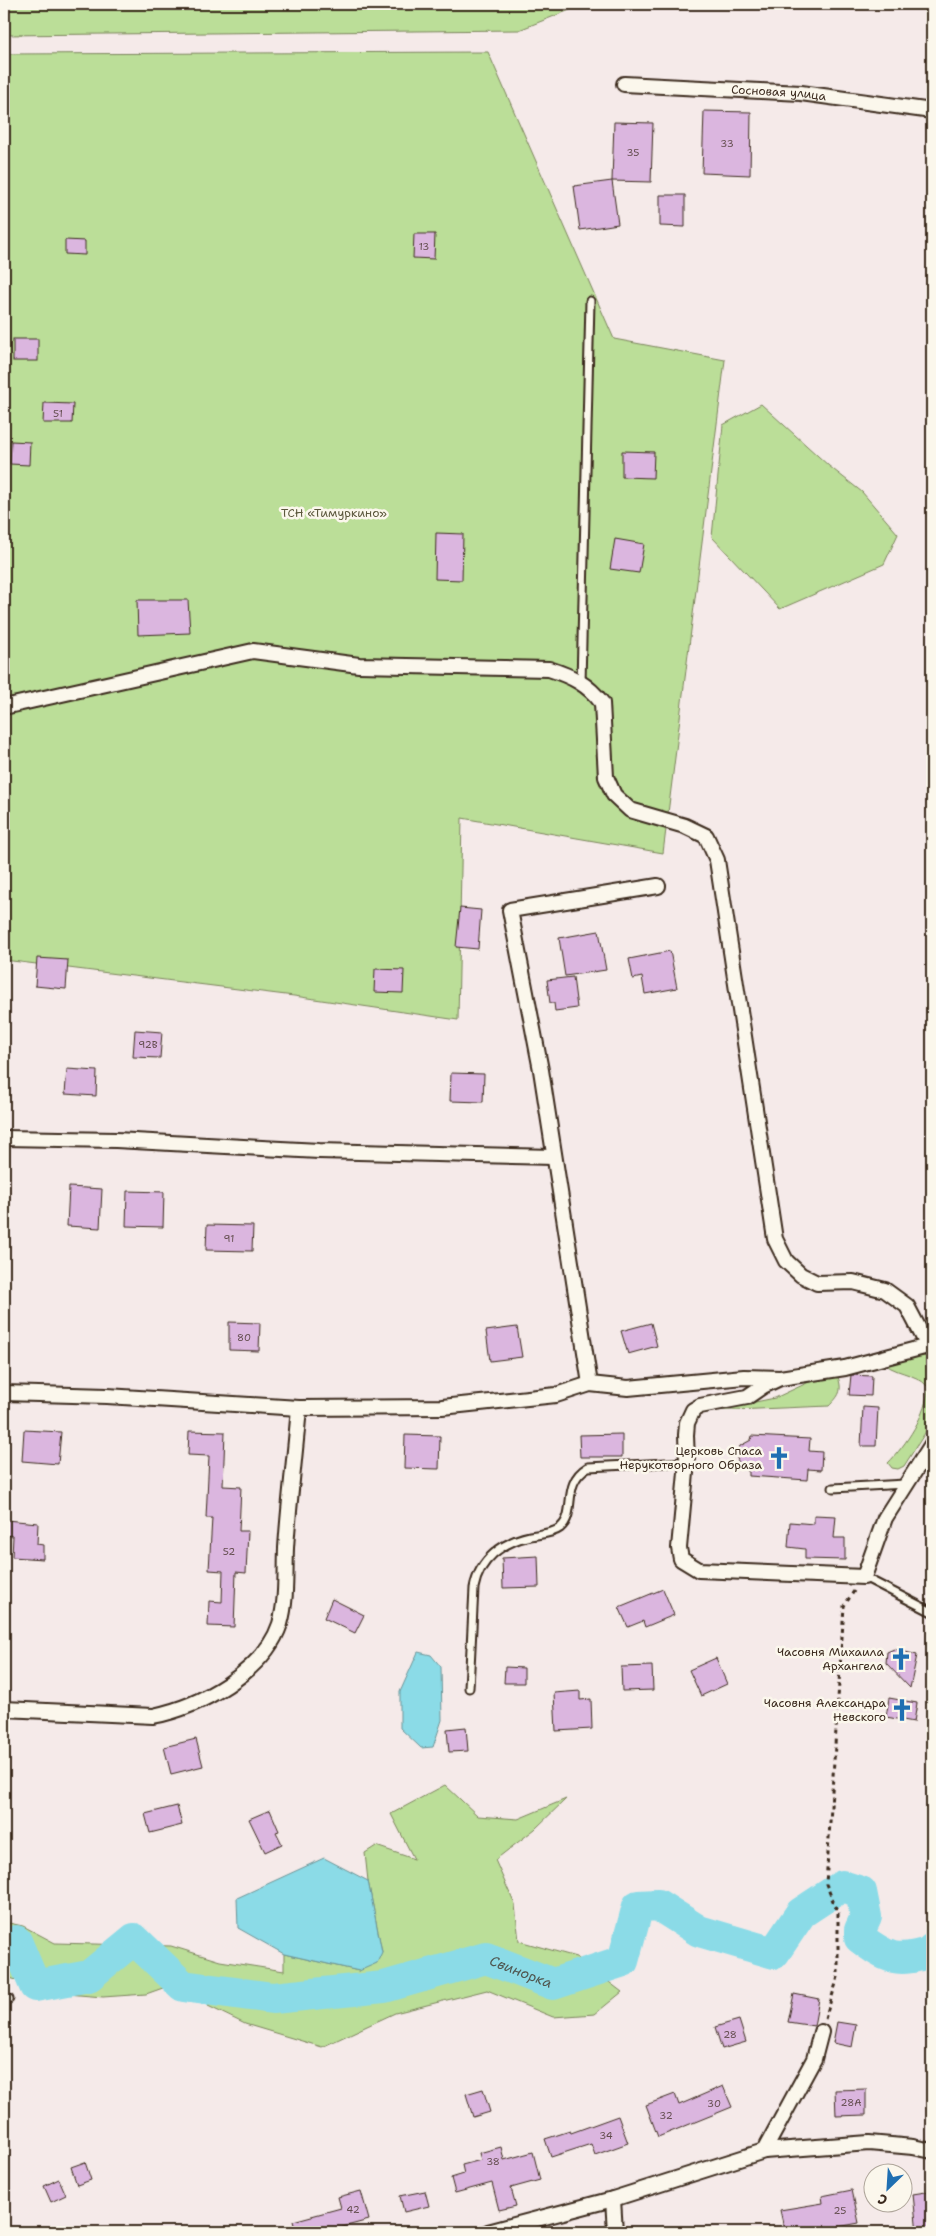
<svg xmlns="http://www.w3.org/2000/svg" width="936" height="2236" viewBox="0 0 936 2236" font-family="'Shantell Sans',sans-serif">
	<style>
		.green { fill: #bbde98; stroke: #7b845b }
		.water { fill: #8bdbe7; stroke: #6b9497 }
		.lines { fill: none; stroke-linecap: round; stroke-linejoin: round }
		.river { stroke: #8bdbe7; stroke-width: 32 }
		.building { fill: #dbb6df; stroke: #3b2a1e }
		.lane-casing { stroke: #3b2a1e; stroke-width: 11 }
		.street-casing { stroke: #3b2a1e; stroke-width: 18 }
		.path { stroke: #3b2a1e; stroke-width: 3; stroke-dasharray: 4 4; stroke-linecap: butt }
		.lane { stroke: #fbf7ec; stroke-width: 7 }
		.street { stroke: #fbf7ec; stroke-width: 14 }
		.labels { text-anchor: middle; stroke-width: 5; stroke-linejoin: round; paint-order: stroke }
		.number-label { font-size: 10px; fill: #634d4e }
		.street-label { font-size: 12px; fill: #3b2a1e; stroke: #fbf7ec }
		.park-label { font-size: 12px; fill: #5b573c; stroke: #fbf7ec }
		.poi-label { font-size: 12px; fill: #3b2a1e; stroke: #fbf7ec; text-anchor: end }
		.water-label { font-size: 14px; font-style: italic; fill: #4f5650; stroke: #fbf7ec }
	</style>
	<rect width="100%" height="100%" fill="#f5eae9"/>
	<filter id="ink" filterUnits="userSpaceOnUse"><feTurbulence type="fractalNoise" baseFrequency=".02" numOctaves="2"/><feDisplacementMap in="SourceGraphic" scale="10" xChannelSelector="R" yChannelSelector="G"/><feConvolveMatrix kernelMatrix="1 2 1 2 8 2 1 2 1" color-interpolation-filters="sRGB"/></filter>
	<g filter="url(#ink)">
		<g class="green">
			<path d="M4 4H585L519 30 4 35Z"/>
			<path d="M488 52 614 339 725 360 663 853 462 818 458 1020 294 996 4 960V54Z"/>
			<path d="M761 404 829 466 862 492 898 534 884 564 780 609 712 537 723 425Z"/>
			<path d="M932 1356V1422L904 1466 898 1469 892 1468 888 1463C906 1445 927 1414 928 1387 915 1371 892 1375 880 1359Z"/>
			<path d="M824 1375 838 1377C843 1391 839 1396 829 1406L711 1411 775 1398Z"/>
			<path d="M445 1785 478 1816 518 1819 566 1799 535 1829 495 1860 515 1905 519 1941 576 1957 622 1992 595 2014 553 2017 487 1990 395 2013 322 2047 245 2024 208 2006 191 1978 146 1994 103 1997 55 1993 4 1976V1922L23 1926 55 1943 171 1946 220 1961 284 1971V1954L359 1971 382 1952 368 1881 365 1853 376 1846 414 1859 391 1814Z"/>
		</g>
		<g class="water">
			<path d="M418 1652 431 1655 441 1667 442 1720 433 1747 421 1748 400 1728V1692Z"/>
			<path d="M324 1858 368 1881 382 1952 377 1963 359 1971 284 1954 238 1928 237 1898Z"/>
		</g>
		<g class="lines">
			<path class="river" id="s1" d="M4 1943 16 1941 35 1986 89 1976 134 1939 183 1986 273 1998 384 1987 486 1958 553 1984 623 1961 638 1906 658 1905 699 1931 774 1953 801 1913 842 1886 861 1892 866 1917 860 1930V1938C888 1959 897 1963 931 1952L932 1949"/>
		</g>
		<g class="building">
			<path d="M704 111 751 112 750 175 702 173Z"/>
			<path d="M614 122 653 123 651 182 612 181Z"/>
			<path d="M612 181 618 224 580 230 574 186Z"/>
			<path d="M660 195H685V227L660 226Z"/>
			<path d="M414 234H435L434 259 413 258Z"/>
			<path d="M65 240 85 241V255L65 254Z"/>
			<rect x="13" y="339" width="25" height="22"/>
			<path d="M44 403 73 404 72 423H43Z"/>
			<path d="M11 441 30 442 29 465 10 464Z"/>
			<path d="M622 451 654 452 653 478 622 477Z"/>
			<path d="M436 533 463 534 462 580 435 579Z"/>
			<path d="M615 539 644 544 639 573 610 569Z"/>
			<path d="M137 600H188L190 633 138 635Z"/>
			<path d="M460 908 481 910 478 949 456 947Z"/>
			<path d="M599 931 606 970 565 976 559 938Z"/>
			<path d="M670 951 677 988 645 994 642 977 633 979 629 959Z"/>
			<path d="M37 958 68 960 66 989 35 986Z"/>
			<path d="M375 969 404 970 403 993 374 992Z"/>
			<path d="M573 977 577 1008 555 1011 554 1003H550L547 980Z"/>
			<path d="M135 1030 162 1032 160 1058 133 1057Z"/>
			<path d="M67 1069 97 1071 96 1096 65 1094Z"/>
			<path d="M451 1073 484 1074 483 1102 450 1101Z"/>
			<path d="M69 1187 102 1189 100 1228 67 1226Z"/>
			<path d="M127 1191 164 1192 163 1227 126 1226Z"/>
			<path d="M207 1225 253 1226 252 1251 206 1250Z"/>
			<path d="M229 1322 260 1323 259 1351 229 1350Z"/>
			<path d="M651 1323 657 1346 628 1354 621 1331Z"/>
			<path d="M517 1327 522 1357 490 1361 486 1331Z"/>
			<path d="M851 1375 872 1376 871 1396 849 1395Z"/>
			<path d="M863 1407 878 1408 876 1446H861Z"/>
			<path d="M24 1430 61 1432 58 1464 22 1461Z"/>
			<path d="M189 1431 225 1432 223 1486 241 1487 239 1531H248L246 1573 236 1572 234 1627 208 1626 209 1601 222 1602 223 1571 209 1570 212 1518H206L209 1456 188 1455Z"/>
			<path d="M622 1434V1457H580L579 1435Z"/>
			<path d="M405 1435 440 1436 439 1469 404 1468Z"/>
			<path d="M752 1436 810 1439 809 1451 822 1452 821 1470 808 1469 807 1480 749 1476V1472L739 1464 736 1455 740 1446 751 1440Z"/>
			<path d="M814 1515 836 1516 834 1538H845V1560L805 1559V1549L788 1547 790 1522 814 1524Z"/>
			<path d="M6 1520 38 1523 37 1544 43 1545V1559L12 1557 13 1536 5 1535Z"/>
			<path d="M538 1556 539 1587 503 1588 502 1558Z"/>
			<path d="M663 1589 674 1615 645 1627 643 1621 628 1627 619 1607Z"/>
			<path d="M332 1599 364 1615 355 1633 324 1618Z"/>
			<path d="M894 1649 917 1655 910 1688 886 1663 887 1652Z"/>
			<path d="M716 1658 727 1684 701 1696 689 1670Z"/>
			<path d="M652 1666 653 1690 622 1691 621 1667Z"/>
			<path d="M505 1667 524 1668V1683H504Z"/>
			<path d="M580 1691V1700L591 1699 592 1729 556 1731 554 1693Z"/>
			<path d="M889 1698 917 1703 914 1722 886 1717Z"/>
			<path d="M466 1727 468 1751 449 1752 447 1729Z"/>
			<path d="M196 1739 203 1766 171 1774 164 1747Z"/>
			<path d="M177 1806 182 1825 150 1833 145 1814Z"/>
			<path d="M270 1810 279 1831 276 1832 282 1844 265 1852 249 1819Z"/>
			<path d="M794 1994 819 1999 814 2026 788 2022Z"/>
			<path d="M739 2020 746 2042 722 2049 715 2027Z"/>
			<path d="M837 2022 856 2025 852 2047 833 2043Z"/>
			<path d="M723 2086 732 2107 658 2137 646 2105 675 2094 679 2105Z"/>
			<path d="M483 2089 490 2112 473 2117 466 2094Z"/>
			<path d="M866 2089V2115L836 2116 835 2090Z"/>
			<path d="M618 2116 628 2143 595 2155 591 2144 551 2157 545 2139 570 2131 571 2133Z"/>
			<path d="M501 2147 504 2160 533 2152 540 2180 511 2188 516 2206 499 2210 492 2183 455 2193 451 2178 464 2174 462 2165 481 2160 479 2153Z"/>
			<path d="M85 2162 91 2180 77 2185 71 2167Z"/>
			<path d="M59 2179 66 2195 51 2202 44 2186Z"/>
			<path d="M852 2190 859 2223 812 2232H785L780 2210 823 2203 822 2196Z"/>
			<path d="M361 2191 369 2220 324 2232H296L293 2221 341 2208 338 2197Z"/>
			<path d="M425 2191 429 2206 404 2212 400 2196Z"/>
			<path d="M932 2191V2232H917L913 2194Z"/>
		</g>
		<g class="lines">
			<defs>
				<g id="lane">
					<path d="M581 683 590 301"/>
					<path d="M833 1488 905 1484"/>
					<path d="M864 1577 932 1612"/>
					<path d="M469 1688 474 1588C479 1560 502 1542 530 1536 540 1534 552 1534 560 1528 578 1513 560 1484 588 1467L687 1462"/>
					<path d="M4 2000 9 1999"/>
				</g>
				<g id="street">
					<path id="s2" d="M624 84 801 93 932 111"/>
					<path d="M4 707 253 651 359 665 549 669C571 676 588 684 602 703L606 777 614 795 630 810 685 826 706 836 717 860 775 1239 786 1261 801 1275 817 1283 853 1282 885 1290 907 1306 928 1346"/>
					<path d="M4 1138 116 1140 319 1151 553 1157"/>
					<path d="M932 1348 928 1346 845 1368 780 1378 763 1386 747 1397 700 1406 693 1410 687 1423 686 1435 687 1462 679 1548 681 1559 699 1570 864 1577 885 1518 932 1444"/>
					<path d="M590 1384 541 1070 510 910 658 886"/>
					<path d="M4 1393 107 1396 299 1408 442 1407 556 1395 590 1384 628 1388 744 1377 780 1378"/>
					<path d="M4 1709 153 1716C199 1707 264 1672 280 1624 287 1600 285 1573 286 1548 289 1502 295 1455 299 1408"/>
					<path d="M764 2151 814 2059 821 2032"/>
					<path d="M613 2199 615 2232"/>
					<path d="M488 2232 613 2199 764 2151 869 2143 913 2147 932 2151"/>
				</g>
			</defs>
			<use href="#lane" class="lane-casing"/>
			<use href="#street" class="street-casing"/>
			<path class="path" d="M825 2019 838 1977V1913L826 1884 844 1606 854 1591"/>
			<use href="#lane" class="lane"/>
			<use href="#street" class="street"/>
		</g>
	</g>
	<defs>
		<symbol id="church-bare" viewBox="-9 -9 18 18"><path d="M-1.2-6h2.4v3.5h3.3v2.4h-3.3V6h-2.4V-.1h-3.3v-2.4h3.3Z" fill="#1f6fb2" stroke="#fbf7ec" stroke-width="2.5" paint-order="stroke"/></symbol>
	</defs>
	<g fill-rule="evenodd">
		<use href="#church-bare" x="763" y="1442" width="32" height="32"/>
		<use href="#church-bare" x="885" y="1643" width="32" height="32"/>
		<use href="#church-bare" x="886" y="1694" width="32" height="32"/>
	</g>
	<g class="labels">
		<g class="number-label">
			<text x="727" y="147">33</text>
			<text x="633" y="156">35</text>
			<text x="424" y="250">13</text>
			<text x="58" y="417">51</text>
			<text x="148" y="1048">92В</text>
			<text x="229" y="1242">91</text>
			<text x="244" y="1341">80</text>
			<text x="229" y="1555">52</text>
			<text x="730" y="2038">28</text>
			<text x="851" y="2106">28А</text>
			<text x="714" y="2107">30</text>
			<text x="666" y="2119">32</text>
			<text x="606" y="2139">34</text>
			<text x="493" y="2165">38</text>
			<text x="353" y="2213">42</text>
			<text x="840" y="2214">25</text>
		</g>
		<g class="street-label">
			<text dy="4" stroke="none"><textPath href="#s2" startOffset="155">Сосновая улица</textPath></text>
		</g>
		<g class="park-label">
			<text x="334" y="517">ТСН «Тимуркино»</text>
		</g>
		<g class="poi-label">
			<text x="762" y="1455">Церковь Спаса<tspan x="762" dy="14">Нерукотворного Образа</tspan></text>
			<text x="884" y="1656">Часовня Михаила<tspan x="884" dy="14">Архангела</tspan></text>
			<text x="886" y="1707">Часовня Александра<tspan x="886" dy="14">Невского</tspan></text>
		</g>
		<g class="water-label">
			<text dy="5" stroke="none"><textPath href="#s1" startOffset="588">Свинорка</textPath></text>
		</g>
	</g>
	<rect width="936" height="2236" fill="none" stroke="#fbf7ec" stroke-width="20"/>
	<rect x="10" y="10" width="916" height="2216" fill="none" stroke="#3b2a1e" stroke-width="2" filter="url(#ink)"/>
	<g transform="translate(888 2188) rotate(205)"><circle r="24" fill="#fbf7ec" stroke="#aea59a"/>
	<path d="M0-4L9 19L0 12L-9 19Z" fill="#1f6fb2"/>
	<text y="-8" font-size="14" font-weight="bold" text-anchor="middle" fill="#3b2a1e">С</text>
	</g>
</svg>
